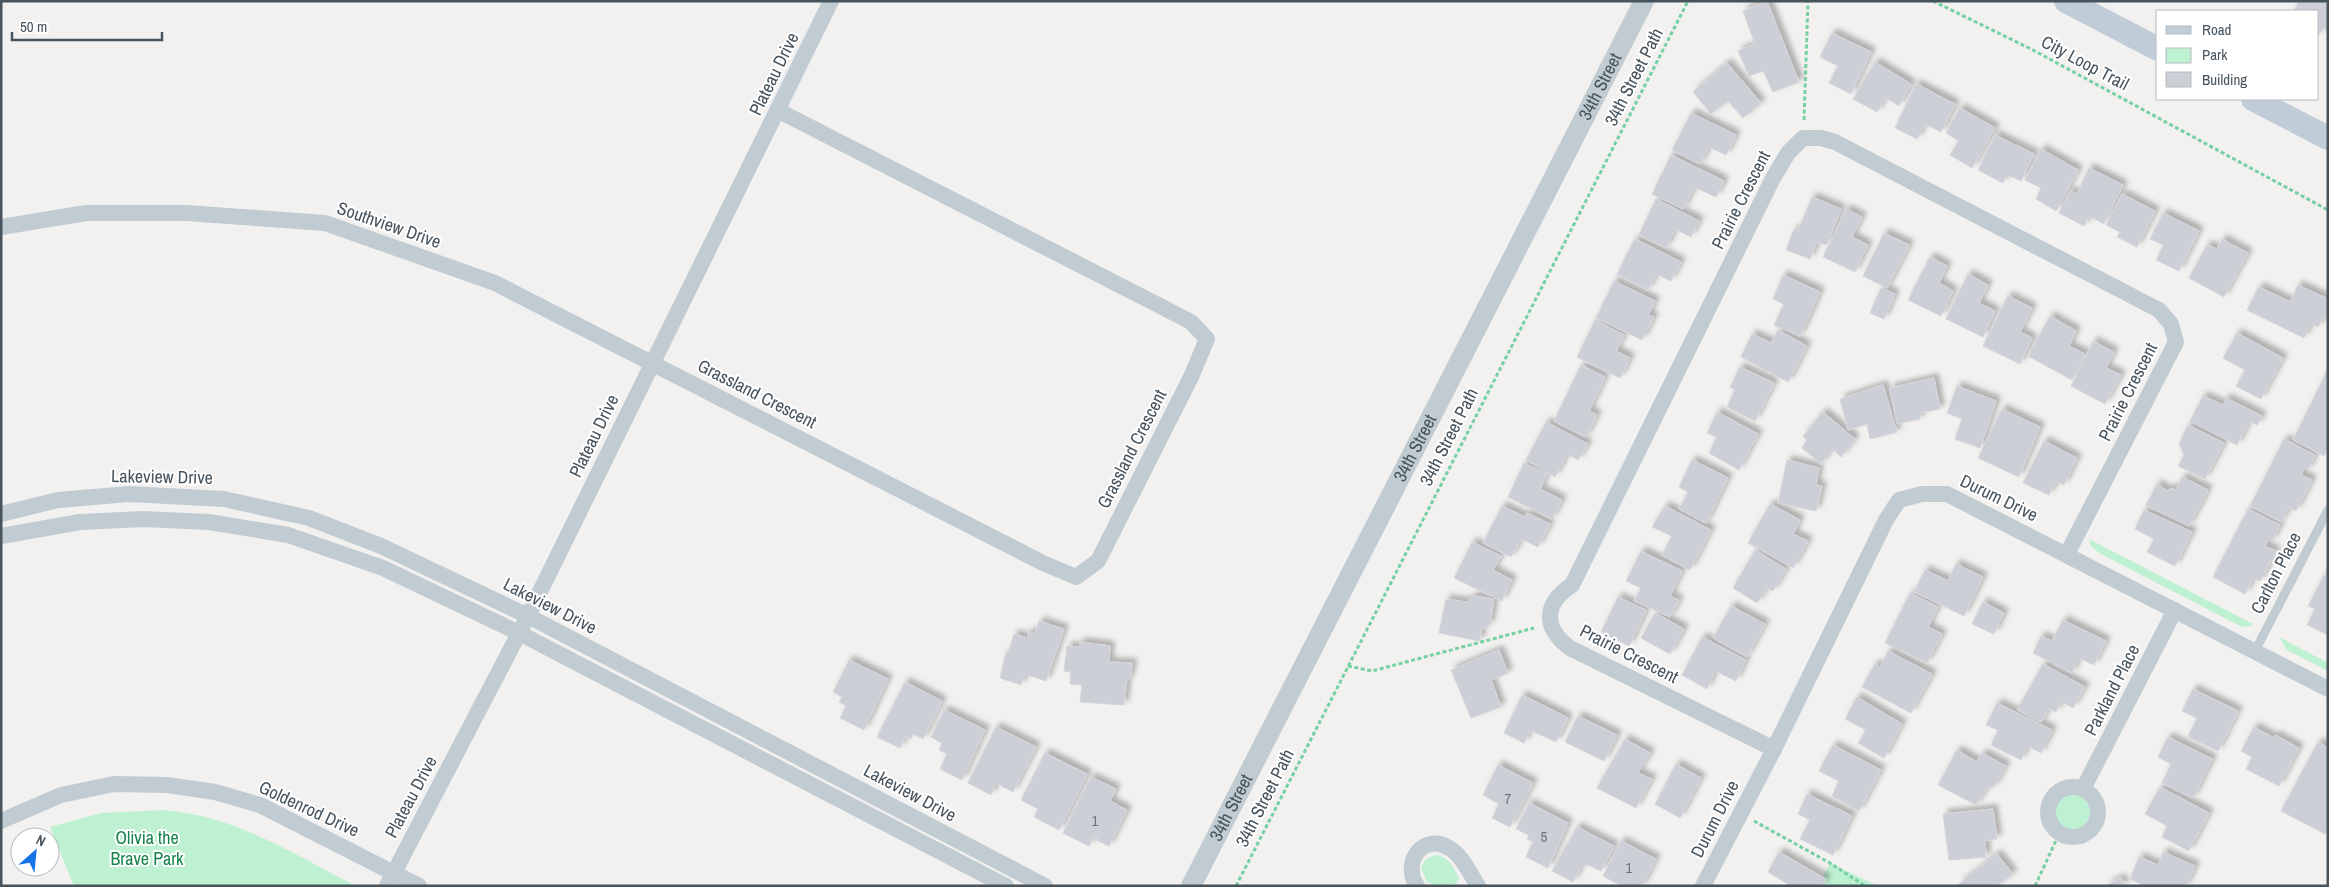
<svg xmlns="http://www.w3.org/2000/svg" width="2329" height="887" viewBox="0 0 2329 887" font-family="'Archivo Narrow',sans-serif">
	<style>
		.green { fill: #bef1d1 }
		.building { fill: #cccfd5; stroke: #d4d6dc; filter: url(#shadow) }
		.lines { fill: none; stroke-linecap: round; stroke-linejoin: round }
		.path { stroke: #75d0a2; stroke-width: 3; stroke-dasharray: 4 2.5; stroke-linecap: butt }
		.service { stroke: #c0cbd2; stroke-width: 9 }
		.minor { stroke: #c0cbd2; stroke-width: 16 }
		.tertiary { stroke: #c0cbd2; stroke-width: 20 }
		.secondary { stroke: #c0ccd7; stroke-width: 24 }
		.labels { text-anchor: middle; stroke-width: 4; stroke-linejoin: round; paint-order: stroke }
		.number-label { font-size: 15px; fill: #68737c }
		.street-label { font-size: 18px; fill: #47545e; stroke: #fff }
		.park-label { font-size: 18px; fill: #15834b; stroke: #fff }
	</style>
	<defs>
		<filter id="shadow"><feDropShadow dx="4.5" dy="-4.5" stdDeviation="2.5" flood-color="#0004"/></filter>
	</defs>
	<rect width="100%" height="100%" fill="#f3f0f0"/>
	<g class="green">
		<path d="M2089 539 2253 624 2248 627 2240 626 2099 553 2091 546Z"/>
		<path d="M2279 637 2328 663V671L2287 650Z"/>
		<circle cx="2072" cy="812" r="18"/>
		<path d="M164 810C179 812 195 814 209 818 261 832 309 862 356 886H74L50 827 101 813Z"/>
		<path d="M1435 855C1447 855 1454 868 1459 878L1456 884 1435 885 1427 882 1421 868 1426 859Z"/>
		<path d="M1830 863 1878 886H1818Z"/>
	</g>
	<g class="building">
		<path d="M1767 1 1799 82 1773 92 1763 71 1749 76 1738 51 1755 44 1743 11Z"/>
		<path d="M2299 1H2328V31L2323 28 2318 36V11H2294Z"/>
		<path d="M1832 33 1871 52 1851 94 1829 83 1838 66 1820 57Z"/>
		<path d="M1875 62 1911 84 1899 106 1886 98 1877 112 1853 99Z"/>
		<path d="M1727 63 1761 103 1743 118 1728 101 1711 114 1693 92Z"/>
		<path d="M1916 84 1955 104 1941 132 1925 124 1917 139 1895 128Z"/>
		<path d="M1960 108 1995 128 1972 168 1950 155 1959 141 1946 133Z"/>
		<path d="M1691 113 1736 135 1726 155 1709 147 1700 164 1672 150Z"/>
		<path d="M1995 135 2034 154 2021 181 2007 175 2003 183 1978 170Z"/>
		<path d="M2041 149 2078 170 2056 211 2036 199 2041 188 2025 180Z"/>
		<path d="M1671 155 1724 181 1716 197 1694 187 1683 209 1652 194Z"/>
		<path d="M2089 168 2123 185 2104 224 2089 216 2084 226 2059 213 2070 191 2077 194Z"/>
		<path d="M2122 194 2155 211 2137 247 2117 237 2120 232 2106 225Z"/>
		<path d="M1812 197 1841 209 1827 245 1817 242 1810 259 1786 250 1794 229 1798 231Z"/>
		<path d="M1656 199 1699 221 1691 237 1675 229 1666 248 1639 235Z"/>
		<path d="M1846 209 1862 217 1852 237 1868 245 1855 272 1823 257Z"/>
		<path d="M2163 213 2199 231 2179 271 2156 260 2164 245 2150 239Z"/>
		<path d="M1884 233 1909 245 1887 288 1863 276Z"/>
		<path d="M1635 239 1681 262 1671 281 1656 274 1648 290 1617 274Z"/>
		<path d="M2222 239 2248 253 2224 297 2189 278 2207 245 2217 249Z"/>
		<path d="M1930 257 1947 266 1939 283 1953 291 1941 316 1908 300Z"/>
		<path d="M1968 274 1988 285 1979 303 1995 311 1983 337 1946 319Z"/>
		<path d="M1783 275 1820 292 1800 336 1774 325 1784 304 1773 299Z"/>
		<path d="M1614 281 1655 301 1648 315 1654 317 1642 340 1596 318Z"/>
		<path d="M2298 285 2328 299V307L2318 327 2311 323 2304 338 2247 310 2259 287 2290 302Z"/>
		<path d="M1881 288 1895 294 1884 319 1870 313Z"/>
		<path d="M2008 296 2032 308 2020 332 2032 338 2020 364 1983 346Z"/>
		<path d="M2050 316 2076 331 2069 346 2085 354 2072 380 2028 356Z"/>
		<path d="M1595 320 1624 335 1616 351 1630 358 1620 378 1577 357Z"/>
		<path d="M1778 330 1807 346 1788 382 1741 357 1752 334 1771 343Z"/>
		<path d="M2237 333 2283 358 2261 399 2236 386 2245 370 2223 358Z"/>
		<path d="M2093 341 2114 352 2106 368 2121 375 2105 404 2071 386Z"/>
		<path d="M1581 365 1605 377 1589 411 1597 415 1586 437 1554 421Z"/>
		<path d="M1740 367 1774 383 1755 421 1727 407 1735 390 1730 387Z"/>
		<path d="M2327 371 2328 448 2324 456 2293 440Z"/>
		<path d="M1934 378 1940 409 1920 413V419L1897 424 1890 388Z"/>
		<path d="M1883 385 1897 432 1870 439 1867 424 1848 430 1840 399Z"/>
		<path d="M1957 386 1996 401 1980 448 1955 439 1962 419 1947 413Z"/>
		<path d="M2203 396 2223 405 2226 398 2262 416 2257 425 2249 421 2237 445 2190 421Z"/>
		<path d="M2002 409 2040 427 2019 477 1978 458Z"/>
		<path d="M1717 412 1758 434 1739 470 1709 453 1717 437 1707 433Z"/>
		<path d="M1823 412 1855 439 1841 457 1832 449 1821 464 1802 448 1807 440 1803 436Z"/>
		<path d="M1546 422 1588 444 1578 460 1567 454 1555 477 1526 460Z"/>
		<path d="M2188 425 2224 443 2205 479 2178 466 2184 455 2179 444Z"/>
		<path d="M2284 439 2315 455 2308 470 2304 468 2301 475 2312 480 2296 511 2289 507 2281 522 2250 506Z"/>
		<path d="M2044 441 2077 458 2064 485 2056 481 2049 495 2023 483Z"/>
		<path d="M1692 460 1728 478 1706 523 1679 509 1688 492 1679 487Z"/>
		<path d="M1787 460 1819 468 1816 485 1822 486 1816 511 1778 503Z"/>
		<path d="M1524 463 1547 474 1540 489 1562 500 1552 519 1508 497Z"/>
		<path d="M2182 477 2208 490 2189 526 2146 505 2157 484 2168 491 2170 488 2176 490Z"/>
		<path d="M1770 504 1800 520 1793 534 1808 541 1793 568 1748 543Z"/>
		<path d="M1502 506 1525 517 1527 513 1550 524 1538 547 1521 539 1511 557 1483 543Z"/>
		<path d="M1665 506 1711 530 1690 570 1662 555 1672 536 1652 527Z"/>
		<path d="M2248 509 2280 525 2272 541 2269 539 2265 546 2276 551 2260 581 2253 578 2245 594 2213 577Z"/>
		<path d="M2144 510 2192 532 2175 566 2147 552 2154 539 2135 529Z"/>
		<path d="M1472 542 1501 556 1493 570 1512 580 1502 601 1454 578Z"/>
		<path d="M1755 550 1786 569 1773 591 1767 588 1757 603 1733 588Z"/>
		<path d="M1641 551 1682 571 1670 596 1679 600 1670 617 1634 601 1641 588 1626 581Z"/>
		<path d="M1956 564 1983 577 1964 616 1914 592 1925 570 1948 581Z"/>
		<path d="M2324 575 2328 577V635L2307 625 2315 609 2308 606Z"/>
		<path d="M1910 593 1938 607 1928 627 1942 634 1927 663 1885 643Z"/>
		<path d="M1474 596 1494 599 1490 624 1481 630 1480 641 1439 633 1446 599 1466 602Z"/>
		<path d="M1618 597 1646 610 1629 646 1601 632Z"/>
		<path d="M1983 602 2004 613 1994 634 1972 624Z"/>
		<path d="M1731 606 1765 624 1747 657 1713 638Z"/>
		<path d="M1655 613 1684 629 1670 654 1641 638Z"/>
		<path d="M2063 620 2106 641 2094 665 2079 658 2072 673 2033 653 2041 636 2052 641Z"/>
		<path d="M1039 621 1064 629 1046 681 1025 674 1021 685 1000 678 1006 652H1009L1014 634 1027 638 1029 632 1035 634Z"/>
		<path d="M1702 637 1746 660 1736 681 1715 671 1707 689 1682 675Z"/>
		<path d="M1080 642 1110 646 1109 662 1132 663 1130 679 1127 678 1124 705 1080 702 1082 685 1070 684 1071 672 1064 671 1067 646 1080 647Z"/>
		<path d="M1499 650 1508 673 1491 680 1501 707 1471 718 1451 670Z"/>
		<path d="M1888 651 1932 674 1911 713 1862 687 1875 664 1880 667Z"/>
		<path d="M849 660 888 679 864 730 840 718 846 706 839 702 842 697 833 692Z"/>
		<path d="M2043 664 2085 687 2073 708 2061 701 2056 712 2049 709 2041 722 2017 710Z"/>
		<path d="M905 682 942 701 923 739 913 734 911 739 906 736 900 748 877 737Z"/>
		<path d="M2193 689 2238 711 2218 751 2188 737 2197 718 2182 711Z"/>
		<path d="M1522 695 1568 718 1556 742 1530 730 1524 743 1504 733Z"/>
		<path d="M1857 697 1902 724 1884 758 1858 743 1866 730 1845 719Z"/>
		<path d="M1997 703 2052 730 2041 753 2027 746 2021 760 1991 745 1998 730 1986 725Z"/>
		<path d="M944 710 985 730 962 780 940 769 947 754 939 750 942 743 931 737Z"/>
		<path d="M1578 716 1617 735 1604 761 1565 742Z"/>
		<path d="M996 727 1036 747 1013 792 996 783 991 795 968 783Z"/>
		<path d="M2254 727 2274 738 2275 735 2299 748 2279 786 2246 769 2252 757 2241 751Z"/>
		<path d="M2168 737 2212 759 2193 798 2162 783 2171 764 2158 757Z"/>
		<path d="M1625 739 1650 753 1638 773 1652 779 1636 808 1597 788Z"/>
		<path d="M2318 742 2328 748V830L2325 834 2281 811Z"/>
		<path d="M1833 745 1881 770 1859 811 1832 796 1839 781 1819 771Z"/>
		<path d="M1957 750 1977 762 1982 753 2006 766 1993 788 1988 786 1976 805 1938 785Z"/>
		<path d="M1045 753 1087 774 1059 830 1034 817 1038 809 1021 800Z"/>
		<path d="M1676 764 1701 778 1680 818 1655 804Z"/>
		<path d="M1498 765 1533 783 1510 827 1492 818 1499 804 1483 795Z"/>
		<path d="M1091 777 1116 789 1110 801 1127 810 1109 846 1096 840 1098 838 1094 836 1089 846 1063 833Z"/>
		<path d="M2160 787 2209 813 2189 851 2162 837 2167 826 2145 814Z"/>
		<path d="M1807 794 1852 816 1833 855 1800 839 1810 820 1798 814Z"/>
		<path d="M1529 803 1568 823 1548 868 1526 857 1533 842 1527 839 1529 835 1516 829Z"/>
		<path d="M1993 809 1997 839 1985 840 1986 857 1949 860 1943 814Z"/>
		<path d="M1577 827 1614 846 1601 871 1588 865 1581 867 1573 882 1552 871Z"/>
		<path d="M1621 841 1656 859 1642 886H1617L1618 884 1603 876Z"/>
		<path d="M1779 852 1826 879 1822 886H1787L1788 884 1768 872Z"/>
		<path d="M2163 852 2195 866 2186 886H2145L2130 879 2139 857 2158 865Z"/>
		<path d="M1997 854 2013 874 1997 886H1961L1959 884Z"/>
		<path d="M2121 878 2125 886H2105Z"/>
	</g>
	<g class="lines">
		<g class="path">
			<path d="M1933 1 2033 50 2328 210"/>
			<path d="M1804 120 1808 1"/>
			<path d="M1348 666 1372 671 1534 628"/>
			<path d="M1754 821 1830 863 1865 886"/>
			<path d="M1236 886 1688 1"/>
			<path d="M2035 886 2059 834"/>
		</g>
		<path class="service" d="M2255 651 2328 510"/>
		<g class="minor">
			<path d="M1 227 86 213H186L325 223 495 283 1043 563 1076 577 1098 561 1191 377 1207 339 1191 322 1166 309 779 111"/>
			<path d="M1 514 58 500 129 494 224 499 309 518 381 546 528 616 1045 886"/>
			<path d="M1 536 80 522 143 519 209 522 288 535 383 568 519 633 1006 886"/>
			<path d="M1774 749 1570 648C1543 628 1543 604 1572 585L1772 180 1788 153 1803 138H1821L1835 142 2159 310 2171 324 2176 342 2067 554"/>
			<circle cx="2073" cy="812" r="25"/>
			<path d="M2083 789 2175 610"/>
			<path d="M1 821 61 795 114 784 167 785 215 792 260 805 419 886"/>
			<path d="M387 886 528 616 831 1"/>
			<path d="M1417 886C1401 862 1424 832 1449 848 1462 855 1470 874 1478 886"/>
			<path d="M1703 886 1774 749 1886 520 1899 500 1922 494H1947L2328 689"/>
		</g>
		<path class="tertiary" id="s1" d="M1191 886 1644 1"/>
		<g class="secondary">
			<path d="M2066 1 2158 49"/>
			<path d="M2253 99 2328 138"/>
		</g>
	</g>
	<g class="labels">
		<g class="number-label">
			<text x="1508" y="804">7</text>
			<text x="1095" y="826">1</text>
			<text x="1544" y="842">5</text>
			<text x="1629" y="873">1</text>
		</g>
		<g class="street-label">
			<text transform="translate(2085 63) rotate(28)" y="6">City Loop Trail</text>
			<text transform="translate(774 74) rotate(-64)" y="6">Plateau Drive</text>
			<text transform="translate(1634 77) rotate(-63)" y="6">34th Street Path</text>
			<text dy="6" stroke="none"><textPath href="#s1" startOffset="898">34th Street</textPath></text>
			<text transform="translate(1741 200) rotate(-63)" y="6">Prairie Crescent</text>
			<text transform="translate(389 225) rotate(19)" y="6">Southview Drive</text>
			<text transform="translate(2128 392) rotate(-63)" y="6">Prairie Crescent</text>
			<text transform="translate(757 394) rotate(27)" y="6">Grassland Crescent</text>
			<text transform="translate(594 436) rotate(-64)" y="6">Plateau Drive</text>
			<text transform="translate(1449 437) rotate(-63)" y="6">34th Street Path</text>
			<text dy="6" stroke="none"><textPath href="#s1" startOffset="492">34th Street</textPath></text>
			<text transform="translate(1132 449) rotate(-63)" y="6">Grassland Crescent</text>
			<text transform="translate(162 477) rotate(1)" y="6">Lakeview Drive</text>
			<text transform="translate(1999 498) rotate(26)" y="6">Durum Drive</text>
			<text transform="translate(2276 573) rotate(-63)" y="6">Carlton Place</text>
			<text transform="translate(550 606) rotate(27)" y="6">Lakeview Drive</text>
			<text transform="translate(1629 654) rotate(27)" y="6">Prairie Crescent</text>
			<text transform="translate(2112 690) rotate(-63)" y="6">Parkland Place</text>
			<text transform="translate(910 793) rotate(28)" y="6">Lakeview Drive</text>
			<text transform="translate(411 797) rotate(-62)" y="6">Plateau Drive</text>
			<text transform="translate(1265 798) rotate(-63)" y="6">34th Street Path</text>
			<text dy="6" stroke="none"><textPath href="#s1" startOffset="88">34th Street</textPath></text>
			<text transform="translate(309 809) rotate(25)" y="6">Goldenrod Drive</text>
			<text transform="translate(1715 819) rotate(-63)" y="6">Durum Drive</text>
		</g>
		<g class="park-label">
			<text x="147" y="844">Olivia the<tspan x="147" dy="21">Brave Park</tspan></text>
		</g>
	</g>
	<rect width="2329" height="887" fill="none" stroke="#47545e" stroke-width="5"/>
	<rect x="2156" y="10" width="162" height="90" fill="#ffffff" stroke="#b5bbbf"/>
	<rect x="2166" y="26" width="25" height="8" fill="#c0ccd7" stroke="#b5bbbf"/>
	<text x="2202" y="35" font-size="15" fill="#47545e">Road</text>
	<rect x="2166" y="48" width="25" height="15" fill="#bef1d1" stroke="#b5bbbf"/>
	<text x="2202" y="60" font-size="15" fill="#47545e">Park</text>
	<rect x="2166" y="72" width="25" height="15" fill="#cccfd5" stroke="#b5bbbf"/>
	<text x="2202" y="85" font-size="15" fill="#47545e">Building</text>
	<g transform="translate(35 852) rotate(27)"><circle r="24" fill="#ffffff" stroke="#b5bbbf"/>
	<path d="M0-4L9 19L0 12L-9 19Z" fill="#1573e8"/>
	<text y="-8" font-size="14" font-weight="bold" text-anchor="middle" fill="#47545e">N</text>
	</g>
	<path d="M12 32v8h150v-8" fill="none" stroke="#47545e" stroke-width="2.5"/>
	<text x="20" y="32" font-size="15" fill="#47545e" stroke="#ffffff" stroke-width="4" paint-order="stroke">50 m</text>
</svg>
